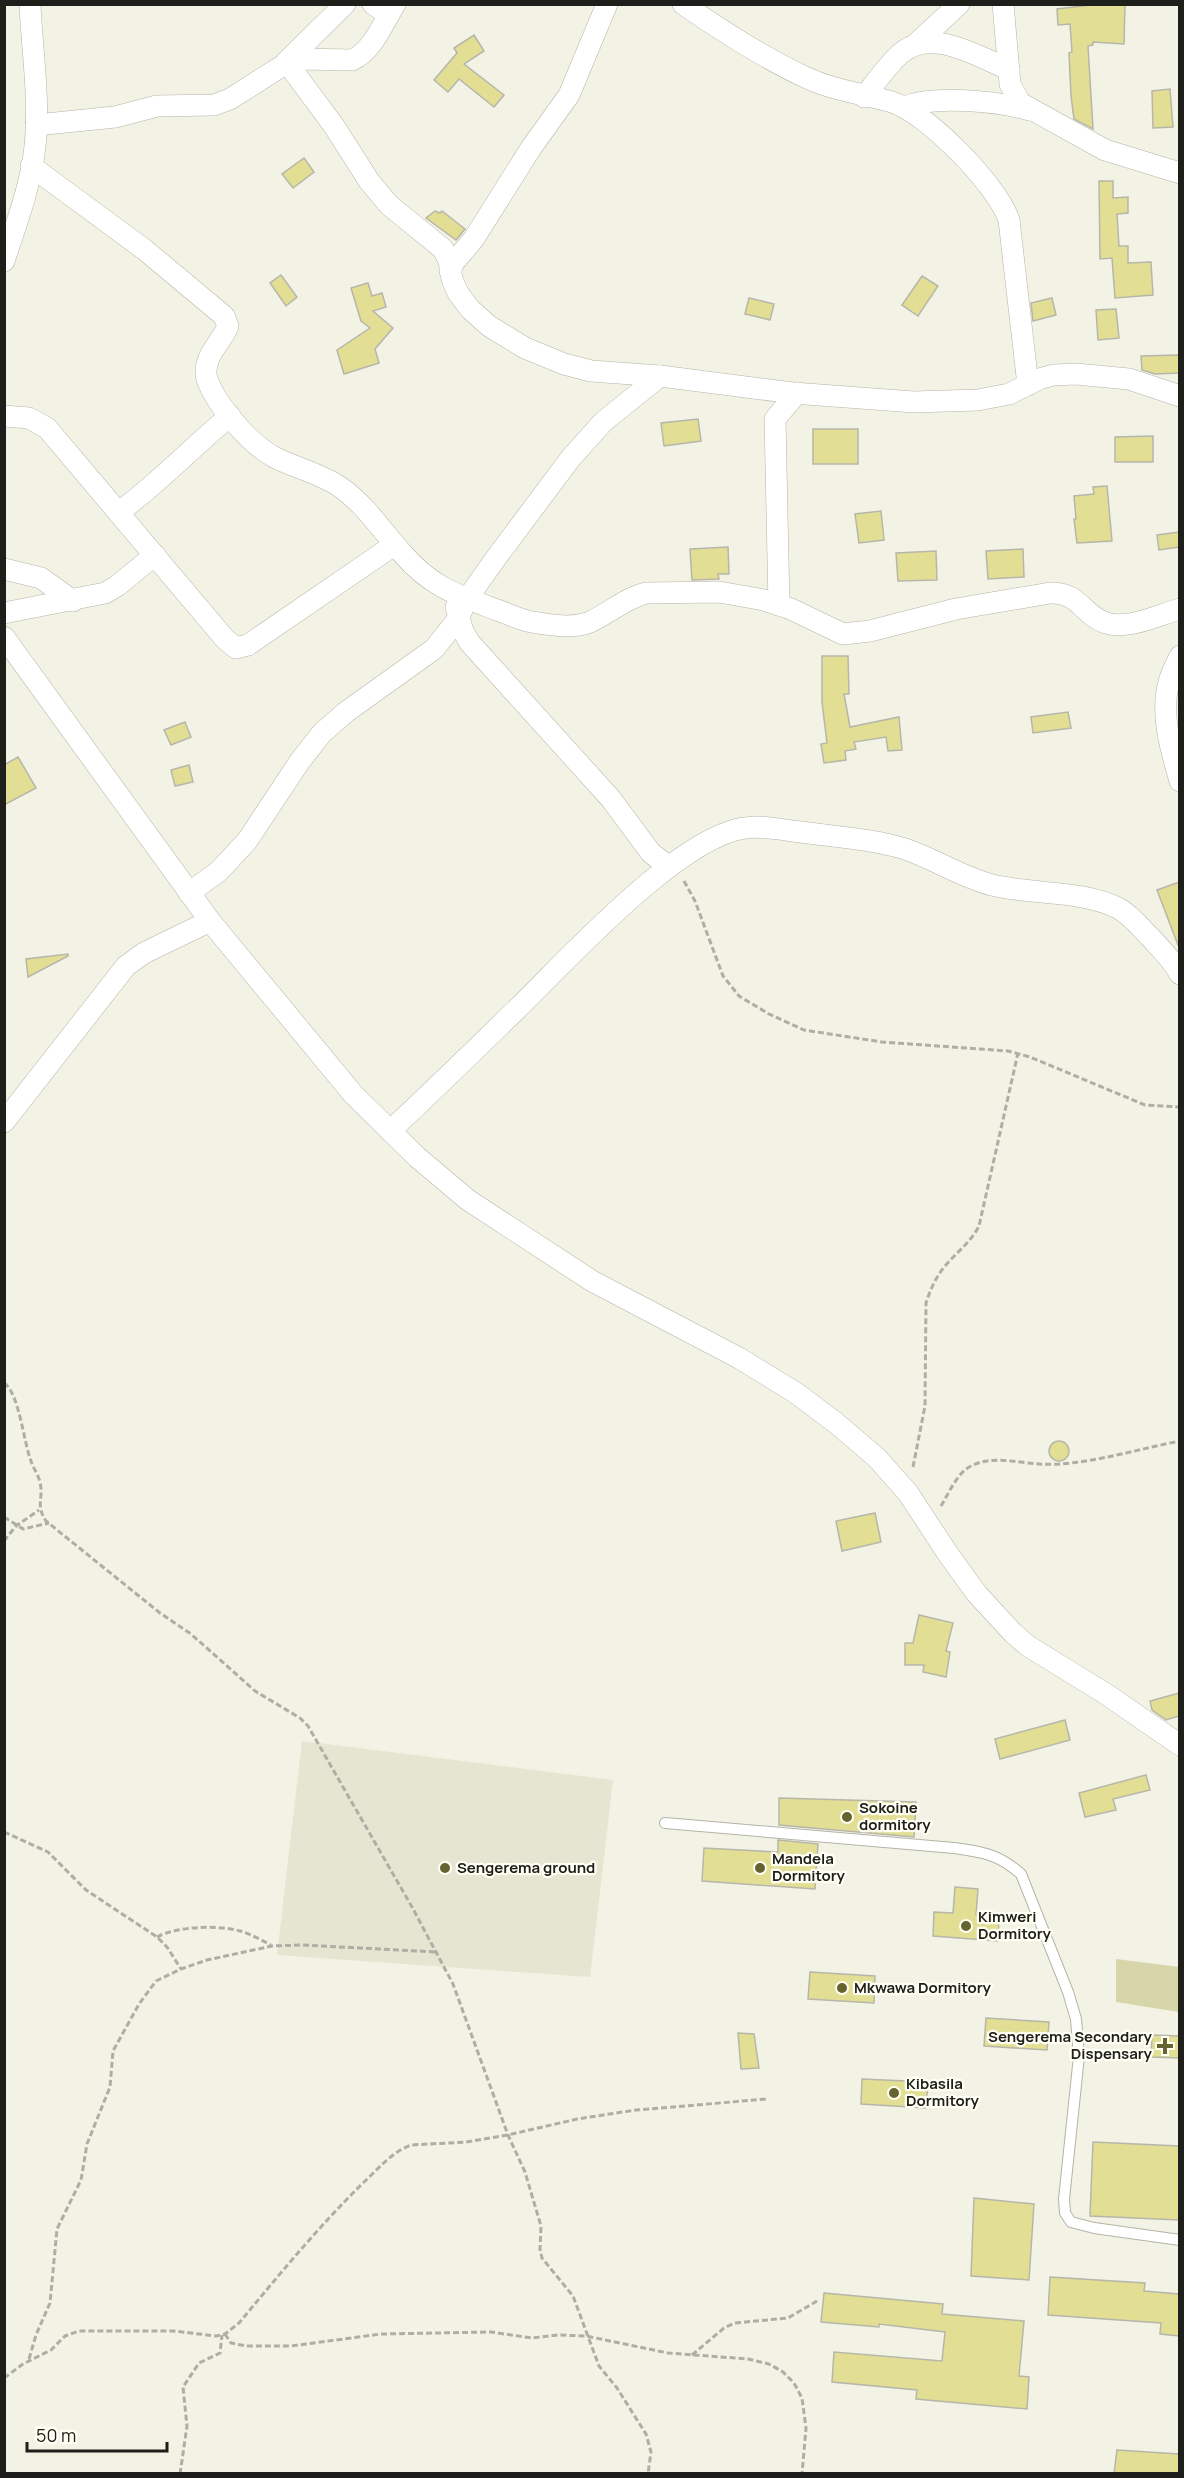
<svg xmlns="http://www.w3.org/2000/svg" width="1184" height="2478" viewBox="0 0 1184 2478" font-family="Manrope,sans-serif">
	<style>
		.built { fill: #e6e5d1 }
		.green { fill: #d7d6aa }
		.building { fill: #e2df95; stroke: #b7b6aa; stroke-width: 1.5 }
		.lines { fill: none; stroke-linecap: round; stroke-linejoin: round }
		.service-casing { stroke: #b4b4a8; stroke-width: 12 }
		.minor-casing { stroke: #b4b4a8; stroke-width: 22 }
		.path { stroke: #aeaea4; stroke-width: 3; stroke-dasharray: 6 3; stroke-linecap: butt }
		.service { stroke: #fff; stroke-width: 10 }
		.minor { stroke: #fff; stroke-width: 21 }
		.poi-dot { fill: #666330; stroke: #fffff4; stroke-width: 2 }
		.labels { text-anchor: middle; stroke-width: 4.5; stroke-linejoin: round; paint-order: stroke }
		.poi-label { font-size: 15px; font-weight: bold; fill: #1e1e1a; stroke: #fffff4; text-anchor: start }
	</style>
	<rect width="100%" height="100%" fill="#f2f2e5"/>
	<path class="built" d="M302 1741 613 1780 590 1977 277 1955Z"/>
	<path class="green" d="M1116 1959 1179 1967V2012L1116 2002Z"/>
	<g class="building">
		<path d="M1099 4 1125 5 1124 44 1093 42V45L1088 46 1093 129 1074 119 1071 96 1069 53 1072 52 1070 24 1058 25 1057 9Z"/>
		<path d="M474 35 484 51 464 64 504 95 494 107 459 79 448 92 434 80 457 53 454 48Z"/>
		<path d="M1170 89 1173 127 1153 128 1152 91Z"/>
		<path d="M304 158 314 172 293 188 282 174Z"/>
		<path d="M1099 181H1113V198L1128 197V213L1117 214 1119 246H1128V263L1151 262 1153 295 1115 298 1112 258 1100 259Z"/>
		<path d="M435 211 440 213 442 211 465 229 456 240 426 218Z"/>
		<path d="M281 275 297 297 286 306 270 283Z"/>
		<path d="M922 276 938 286 918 316 902 305Z"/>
		<path d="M368 283 372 296 382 293 386 307 373 311 393 328 375 349 379 363 344 374 337 350 370 328 361 321 351 288Z"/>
		<path d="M749 298 774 304 770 320 745 314Z"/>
		<path d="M1052 298 1056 315 1033 321 1031 303Z"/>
		<path d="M1116 309 1119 338 1098 340 1096 310Z"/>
		<path d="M1179 355V373L1155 374 1142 370 1141 356Z"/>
		<path d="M698 419 701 441 664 446 661 423Z"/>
		<rect x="813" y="429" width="45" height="35"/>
		<path d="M1153 436V462H1115V437Z"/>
		<path d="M1107 486 1112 541 1077 543 1074 519H1076L1074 496 1094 494 1093 487Z"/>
		<path d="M881 511 884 540 859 543 855 514Z"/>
		<path d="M1179 532V547L1159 550 1157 535Z"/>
		<path d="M728 547 729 574H718L719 579 692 580 690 549Z"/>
		<path d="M1023 549 1024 577 988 579 986 551Z"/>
		<path d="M936 551 937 580 898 581 896 553Z"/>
		<path d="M822 656H848L849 694H844L850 727 899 717 902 750 888 751 886 737 854 742 856 749 845 751 846 760 824 763 821 744 827 743 822 702Z"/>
		<path d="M1068 712 1071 728 1033 733 1031 717Z"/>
		<path d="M185 722 191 737 171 745 164 730Z"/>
		<path d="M18 757 36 788 4 805V765Z"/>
		<path d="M189 765 193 782 175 786 171 770Z"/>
		<path d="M1179 882V945H1178L1157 890Z"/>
		<path d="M68 954V956L28 977 26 959Z"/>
		<circle cx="1059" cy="1451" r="10"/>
		<path d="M875 1513 881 1542 842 1551 836 1521Z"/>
		<path d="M919 1615 953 1623 946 1651 950 1652 946 1677 923 1672 924 1665H905V1643H913Z"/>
		<path d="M1179 1693V1716L1166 1720 1152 1710 1150 1701Z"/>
		<path d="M1065 1720 1070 1740 1000 1759 995 1739Z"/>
		<path d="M1146 1775 1150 1790 1113 1799 1116 1810 1085 1817 1079 1793Z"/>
		<path d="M779 1798 916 1802 914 1837 779 1825Z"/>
		<path d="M778 1840 818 1844 815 1889 702 1881 704 1848 778 1852Z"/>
		<path d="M955 1887 978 1889 976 1915 999 1916 998 1941 933 1936 934 1912 953 1913Z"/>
		<path d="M810 1972 875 1976 874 2003 808 1999Z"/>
		<path d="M986 2018 1049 2022 1047 2050 984 2046Z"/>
		<path d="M738 2033 754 2034 759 2068 741 2069Z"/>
		<path d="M1152 2035 1179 2036V2058L1151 2057Z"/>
		<path d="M862 2079 928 2082 926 2108 861 2104Z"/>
		<path d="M1093 2142 1179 2146V2220L1090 2216Z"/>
		<path d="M974 2198 1034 2204 1029 2280 971 2276Z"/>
		<path d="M1050 2277 1145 2283 1144 2291 1179 2294V2336L1160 2334 1161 2323 1048 2315Z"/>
		<path d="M824 2293 943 2304 942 2314 1024 2321 1019 2376 1029 2377 1027 2409 916 2399 917 2390 832 2382 834 2352 942 2361 945 2332 879 2324V2327L821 2322Z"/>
		<path d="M1117 2450 1179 2454V2474H1114Z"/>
	</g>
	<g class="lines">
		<defs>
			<path id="service" d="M665 1823 954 1848C983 1852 998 1854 1021 1874L1068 1992 1076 2019 1079 2056 1064 2199 1065 2213 1071 2222 1094 2228 1180 2240"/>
			<g id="minor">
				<path d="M373 4 389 15"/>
				<path d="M683 4C722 31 762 57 805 77 834 91 862 93 892 102 927 113 998 186 1009 220L1028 385"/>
				<path d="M1003 4 1010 84 1020 103 1105 150 1180 173"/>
				<path d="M917 43 959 4"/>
				<path d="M285 63 345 4"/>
				<path d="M288 64 334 126 369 181 389 205 443 249 449 261 452 279 458 293 470 309 489 326 525 348 564 364 591 371 660 376 793 393 914 402 978 400 1009 394 1039 379 1053 375 1076 374 1129 379 1180 396"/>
				<path d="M864 97C875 83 887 66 900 54 931 26 977 57 1009 69"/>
				<path d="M903 107C936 95 996 101 1030 110"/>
				<path d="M36 125 115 117 157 106 214 105 230 99 282 66 301 59 352 60C372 52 384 22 395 4"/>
				<path d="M31 166 145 250 224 316 228 326C222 342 201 358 207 379 216 405 250 444 274 457 295 468 320 473 340 487 365 504 382 531 402 553 431 587 457 595 497 610 509 614 520 620 532 622 550 625 573 629 590 622 609 613 626 598 646 593L719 592 764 600 791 609 843 634 870 631 956 609 1050 593C1080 592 1082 615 1106 623 1128 630 1158 615 1180 609"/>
				<path d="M4 261C16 224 31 186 35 146 40 100 32 51 30 4"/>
				<path d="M450 271 454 262 473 240 531 148 569 95 607 4"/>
				<path d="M4 416 29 418 47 428 225 639 236 648 248 645 394 545"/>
				<path d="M119 512C159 483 192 447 230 416"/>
				<path d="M4 569 41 578 73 601"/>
				<path d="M779 605 775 419 797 393"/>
				<path d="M456 607 463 631 470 643 611 799 651 853 668 866"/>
				<path d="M4 613 105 593 117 586 155 555"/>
				<path d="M4 637 210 921 353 1094 417 1157 468 1200 592 1281 739 1358 796 1393 836 1423 877 1458 908 1493 948 1554 977 1594 1013 1633 1028 1646 1106 1694 1180 1745"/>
				<path d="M1180 656C1176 665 1171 673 1169 682 1160 714 1171 750 1180 781"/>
				<path d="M189 893 219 871 247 841 300 761 322 733 346 712 434 649 458 619 467 599 496 558 570 459 603 422 660 376"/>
				<path d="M4 1122 126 966 144 953 210 921"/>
				<path d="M390 1131C434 1090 477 1048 520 1006 568 959 680 836 745 828 763 825 783 830 801 832 836 837 872 839 905 849 935 859 961 877 992 885 1033 895 1081 890 1118 908 1131 915 1140 927 1150 937 1161 949 1172 959 1180 974"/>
			</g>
		</defs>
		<use href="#service" class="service-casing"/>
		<use href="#minor" class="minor-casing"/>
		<g class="path">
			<path d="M684 881 695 901 723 976 739 996 769 1014 804 1030 882 1042 1008 1051 1030 1057 1145 1105 1180 1107"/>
			<path d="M4 1383C19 1392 24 1444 31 1461 33 1468 38 1474 40 1482 44 1499 35 1504 46 1521L160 1613 191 1634 255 1691 300 1718 308 1726 412 1907 453 1984 508 2135 525 2172 541 2226 540 2250 542 2258 573 2296 599 2366 617 2388 646 2434 651 2452 648 2474"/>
			<path d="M913 1467 925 1406 926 1303C930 1290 936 1277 945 1266 957 1252 971 1242 979 1226L1018 1053"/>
			<path d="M941 1506C949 1493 957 1473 971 1466 991 1455 1018 1463 1039 1464 1080 1467 1138 1449 1180 1441"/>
			<path d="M4 1517 23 1529 49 1523"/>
			<path d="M4 1541 16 1526 39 1510"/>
			<path d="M4 1832 48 1852 86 1890 157 1937 167 1947 181 1969"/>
			<path d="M157 1937C177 1926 219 1925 240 1931 251 1934 261 1940 271 1945"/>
			<path d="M225 2334 231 2343 246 2346H291L381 2334 491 2332 532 2338 558 2335 586 2336 668 2353 748 2359 769 2364 783 2372 794 2383 802 2398 806 2428 802 2474"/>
			<path d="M692 2355 724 2328 735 2323 788 2318 817 2301"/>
			<path d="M29 2359 36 2335 50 2303 57 2229 81 2180 87 2144 110 2087 113 2051 139 2004 156 1981 181 1969 207 1960 272 1946 303 1945 437 1952"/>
			<path d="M4 2378 23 2364 51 2350 65 2336 79 2331H174L216 2336 225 2334 239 2323C279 2275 319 2226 364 2182 379 2168 392 2152 411 2145L466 2142 508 2135 577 2119 636 2110 767 2099"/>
			<path d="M180 2474 187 2426 183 2387 199 2363 220 2353 222 2335"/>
		</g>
		<use href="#service" class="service"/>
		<use href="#minor" class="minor"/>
	</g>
	<g class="poi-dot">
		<circle cx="847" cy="1817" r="6"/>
		<circle cx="445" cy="1868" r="6"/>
		<circle cx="760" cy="1868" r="6"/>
		<circle cx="966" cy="1926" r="6"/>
		<circle cx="842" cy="1988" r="6"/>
		<path d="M1162 2037h6v6h6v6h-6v6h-6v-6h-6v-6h6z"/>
		<circle cx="894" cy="2093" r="6"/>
	</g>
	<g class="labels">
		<g class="poi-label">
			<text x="859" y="1813">Sokoine<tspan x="859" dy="17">dormitory</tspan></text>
			<text x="772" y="1864">Mandela<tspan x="772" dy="17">Dormitory</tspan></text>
			<text x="457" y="1873">Sengerema ground</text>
			<text x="978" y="1922">Kimweri<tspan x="978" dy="17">Dormitory</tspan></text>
			<text x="854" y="1993">Mkwawa Dormitory</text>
			<text x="1152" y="2042" text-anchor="end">Sengerema Secondary<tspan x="1152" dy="17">Dispensary</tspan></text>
			<text x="906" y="2089">Kibasila<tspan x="906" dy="17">Dormitory</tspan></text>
		</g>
	</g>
	<rect width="1184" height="2478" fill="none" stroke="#1e1e1a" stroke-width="12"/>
	<path d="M27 2442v9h140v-9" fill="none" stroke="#1e1e1a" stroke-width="3"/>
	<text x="36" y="2442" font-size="18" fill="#1e1e1a" stroke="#fffff4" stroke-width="4.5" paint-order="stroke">50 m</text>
</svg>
